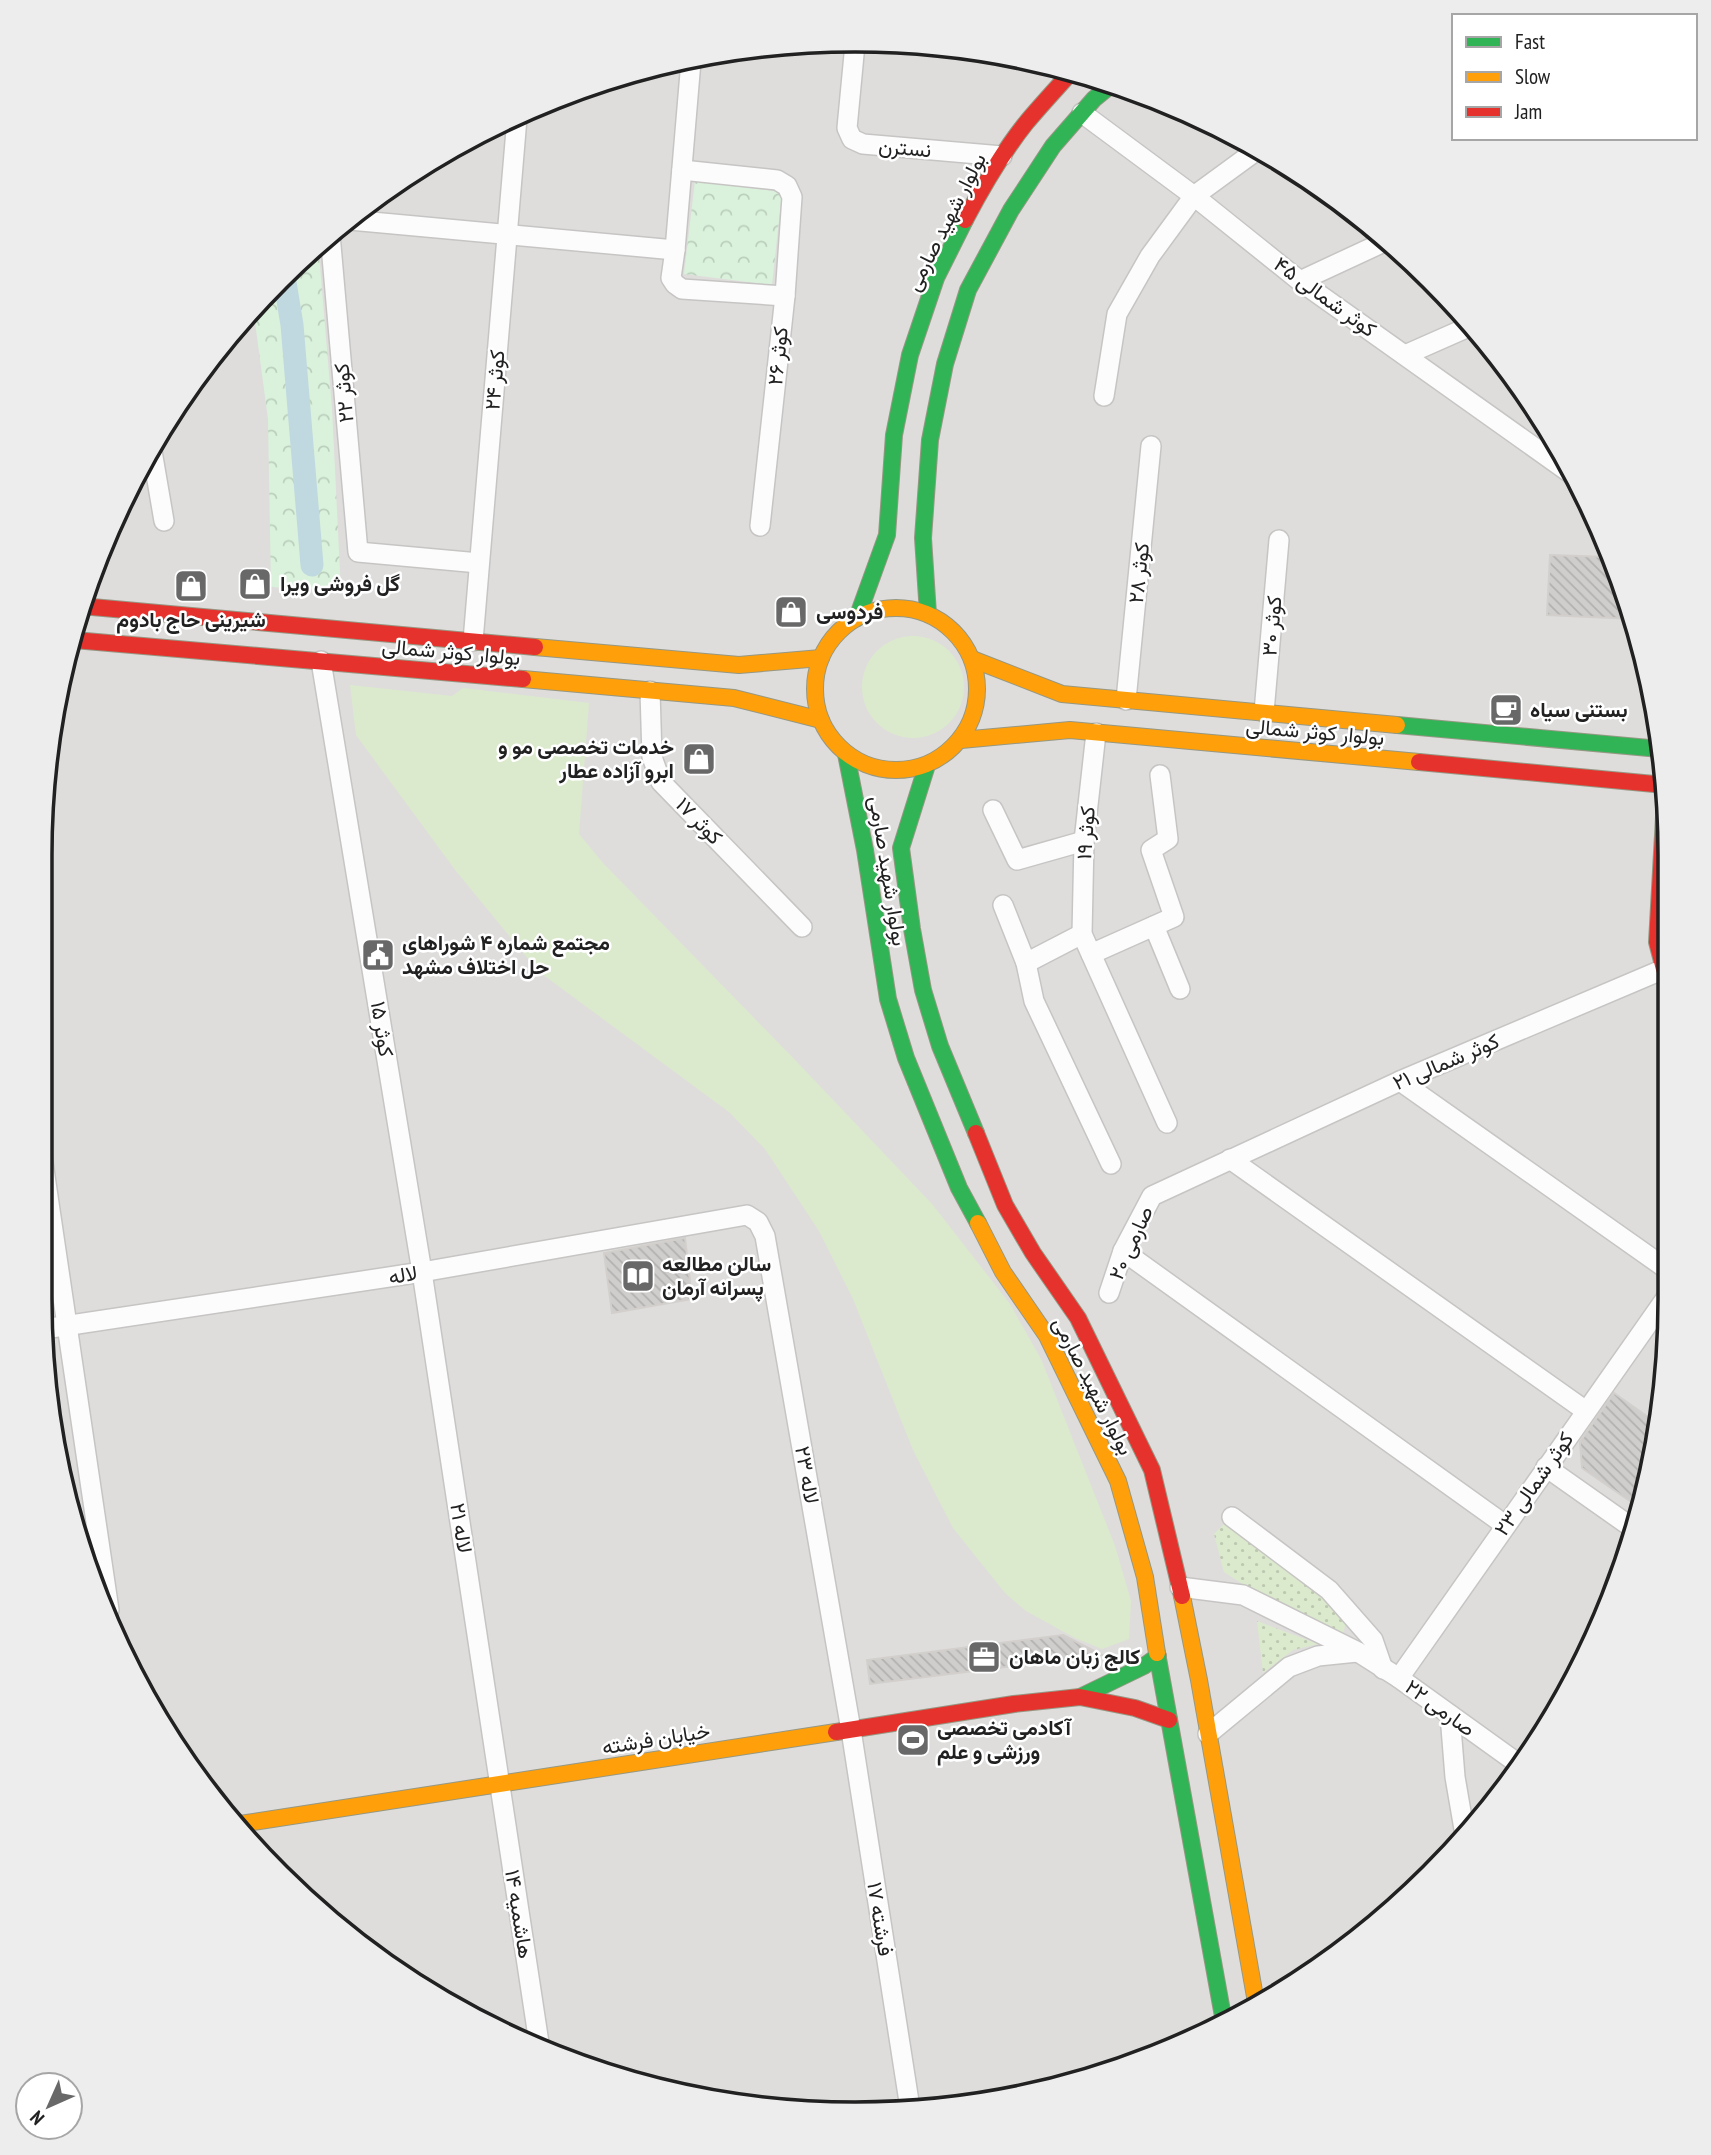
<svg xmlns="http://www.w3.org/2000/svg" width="1711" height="2155" viewBox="0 0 1711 2155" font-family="'PT Sans Narrow',Vazirmatn,sans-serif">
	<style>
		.residential { fill: #dedddc }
		.grass { fill: #dbeacc }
		.park { fill: url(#park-crowns) }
		.garden { fill: url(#garden-dots) }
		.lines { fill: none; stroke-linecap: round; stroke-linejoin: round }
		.canal { stroke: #c0d9e0; stroke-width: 23 }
		.building { fill: url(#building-back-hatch); stroke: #d2cfcc; stroke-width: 2 }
		.street-casing { stroke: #c6c5c4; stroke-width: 22 }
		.fast-casing { stroke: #969883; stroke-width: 18 }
		.slow-casing { stroke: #969883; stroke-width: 18 }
		.jam-casing { stroke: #969883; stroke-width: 18 }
		.street { stroke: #fdfcfc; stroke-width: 19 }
		.fast { stroke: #30b455; stroke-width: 16 }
		.slow { stroke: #ff9f0a; stroke-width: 16 }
		.jam { stroke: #e5322d; stroke-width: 16 }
		.labels { text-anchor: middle; stroke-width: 5; stroke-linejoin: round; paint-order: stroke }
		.street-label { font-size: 21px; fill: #212121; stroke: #fff }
		.poi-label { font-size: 21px; font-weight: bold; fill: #212121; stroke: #fff; text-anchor: start }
		.rim { fill: none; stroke: #212121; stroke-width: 3.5 }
	</style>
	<defs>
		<pattern id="park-crowns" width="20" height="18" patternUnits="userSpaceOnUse" patternTransform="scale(1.75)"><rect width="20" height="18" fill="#daf2db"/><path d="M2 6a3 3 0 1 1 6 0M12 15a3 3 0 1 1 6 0" fill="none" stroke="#bbcfbc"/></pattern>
		<pattern id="garden-dots" width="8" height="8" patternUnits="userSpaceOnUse" patternTransform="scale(1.75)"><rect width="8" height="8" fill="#dbeacc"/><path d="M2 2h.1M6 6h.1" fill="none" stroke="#bcc8af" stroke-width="1.8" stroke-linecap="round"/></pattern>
		<pattern id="building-back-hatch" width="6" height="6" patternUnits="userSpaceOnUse" patternTransform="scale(1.75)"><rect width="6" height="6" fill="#d0cecc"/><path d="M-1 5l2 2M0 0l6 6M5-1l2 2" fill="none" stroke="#b2b1af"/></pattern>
	</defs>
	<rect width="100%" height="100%" fill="#efedeb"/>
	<path class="residential" d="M909 42 1067 68 1216 125 1352 209 1469 318 1562 448 1643 644 1669 802 1671 1300 1655 1458 1609 1612 1503 1795 1393 1912 1263 2006 1066 2087 855 2115 644 2087 448 2005 279 1876 149 1707 68 1510 40 1299 42 803 84 593 149 448 242 318 318 242 448 149 594 83 749 47Z"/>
	<g class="grass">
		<circle cx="913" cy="687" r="51"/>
		<path d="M350 685 452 696 463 688 589 703 579 834 603 863 796 1061 932 1204 1010 1304 1041 1359 1115 1546 1131 1601 1129 1639 1102 1649 1075 1638 1026 1611 1005 1593 953 1528 913 1450 853 1299 819 1231 765 1149 729 1112 538 971 456 871 356 735Z"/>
	</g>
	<g class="park">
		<path d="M695 181 782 192 772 285 684 274Z"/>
		<path d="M318 243 332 409 341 592 271 587 268 419 253 307Z"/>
	</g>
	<g class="garden">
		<path d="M1227 1521 1325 1593 1347 1617 1343 1634 1255 1592 1224 1572 1214 1534Z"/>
		<path d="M1257 1621 1318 1644 1293 1650 1263 1673Z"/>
	</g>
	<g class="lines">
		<path class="canal" d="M284 276 292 325 312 565"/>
	</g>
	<g class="building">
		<path d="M1550 555 1607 557 1633 619 1547 615Z"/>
		<path d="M685 1238 692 1299 612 1313 604 1253Z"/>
		<path d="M1614 1393 1658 1424 1655 1458 1640 1508 1582 1468 1580 1442Z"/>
		<path d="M1063 1635 1102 1655 870 1684 867 1660Z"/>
	</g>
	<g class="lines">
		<defs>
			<g id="street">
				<path d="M855 44 847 128 852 139 863 144 1002 156"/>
				<path d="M691 61 675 250 671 278 675 284 682 289 785 296"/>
				<path d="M1082 113 1194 196 1300 281 1573 475"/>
				<path d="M682 170 777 180 787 186 792 197 785 296 760 526"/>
				<path d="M350 220 675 250"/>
				<path d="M330 234 358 552 479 563"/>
				<path d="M1300 281 1386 241"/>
				<path d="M1405 355 1473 325"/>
				<path d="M1104 396 1117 314 1150 256 1194 196 1257 150"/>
				<path d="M151 445 164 521"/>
				<path d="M473 641 517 118"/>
				<path d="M321 661 422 1272 539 2043"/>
				<path d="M650 691 652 757 661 782 802 927"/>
				<path d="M1126 700 1151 446"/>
				<path d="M1264 712 1279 540"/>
				<path d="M1096 733 1084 841 1082 934 1167 1123"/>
				<path d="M993 810 1017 860 1084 841"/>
				<path d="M1003 905 1026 963 1034 1001 1111 1164"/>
				<path d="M1154 926 1180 989"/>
				<path d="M1091 954 1174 917 1151 850 1168 839 1160 775"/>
				<path d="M1026 963 1082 934"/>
				<path d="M1400 1081 1671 1272"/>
				<path d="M41 1149 109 1610"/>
				<path d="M1230 1159 1586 1411"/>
				<path d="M1123 1251 1505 1525"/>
				<path d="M1109 1293 1123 1251 1152 1196 1400 1081 1664 969"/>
				<path d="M44 1329 422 1272 747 1215 758 1222 765 1236 851 1730 910 2108"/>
				<path d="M1546 1467 1634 1529"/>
				<path d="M1232 1517 1329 1590 1373 1640 1383 1669"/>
				<path d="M1180 1587 1243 1595 1358 1652 1399 1678 1520 1765"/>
				<path d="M1399 1678 1671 1291"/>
				<path d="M1450 1715 1455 1777 1465 1835"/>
				<path d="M1208 1734 1289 1667 1318 1656 1357 1652"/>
			</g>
			<g id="fast">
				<path d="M928 614 923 538 930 440 945 364 968 290 1011 210 1053 146 1094 99 1111 85"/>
				<path d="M857 618 887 535 894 435 910 355 936 278 965 220"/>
				<path d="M1397 725 1660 749"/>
				<path d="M846 754 865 850 888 999 906 1058 959 1188 978 1223"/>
				<path d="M927 765 901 848 912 929 923 990 940 1046 976 1133"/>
				<path d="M1157 1653 1224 2022"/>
				<path d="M1080 1697 1144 1666 1158 1656"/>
			</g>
			<g id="slow">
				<circle cx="896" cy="689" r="81"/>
				<path d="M535 647 739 665 821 658"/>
				<path d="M972 659 1062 694 1397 725"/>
				<path d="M523 679 734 698 821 720"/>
				<path d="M961 740 1070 730 1419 762"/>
				<path d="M978 1223 1003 1272 1047 1336 1118 1481 1145 1577 1157 1653"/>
				<path d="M1182 1596 1199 1680 1257 2008"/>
				<path d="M240 1824 836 1732"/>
			</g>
			<g id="jam">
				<path d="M965 220C983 186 1002 153 1026 123 1041 105 1057 88 1073 70"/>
				<path d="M81 606 535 647"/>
				<path d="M74 640 523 679"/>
				<path d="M1419 762 1665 785"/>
				<path d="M1666 781 1657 942 1664 969 1670 977"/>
				<path d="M976 1133 1005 1205 1033 1253 1078 1318 1152 1470 1182 1596"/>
				<path d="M836 1732 1014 1704 1080 1697 1135 1708 1169 1720"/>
			</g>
		</defs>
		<use href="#street" class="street-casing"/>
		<use href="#fast" class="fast-casing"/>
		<use href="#slow" class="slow-casing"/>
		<use href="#jam" class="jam-casing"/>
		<use href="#street" class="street"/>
		<use href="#fast" class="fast"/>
		<use href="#slow" class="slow"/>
		<use href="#jam" class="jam"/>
	</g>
	<defs>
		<symbol id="shop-square" viewBox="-11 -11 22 22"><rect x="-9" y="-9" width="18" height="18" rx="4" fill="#696868" stroke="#fff"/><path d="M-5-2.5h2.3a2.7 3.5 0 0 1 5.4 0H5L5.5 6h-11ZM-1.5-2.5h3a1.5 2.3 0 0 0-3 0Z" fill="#fff"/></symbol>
		<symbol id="cafe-square" viewBox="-11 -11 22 22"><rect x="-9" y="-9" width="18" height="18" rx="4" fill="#696868" stroke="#fff"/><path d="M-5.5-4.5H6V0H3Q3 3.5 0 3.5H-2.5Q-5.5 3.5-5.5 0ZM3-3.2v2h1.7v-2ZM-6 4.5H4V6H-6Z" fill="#fff"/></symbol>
		<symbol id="civic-square" viewBox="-11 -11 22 22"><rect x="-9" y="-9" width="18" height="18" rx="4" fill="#696868" stroke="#fff"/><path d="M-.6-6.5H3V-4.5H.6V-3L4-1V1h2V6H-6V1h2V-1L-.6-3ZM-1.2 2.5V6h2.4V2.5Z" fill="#fff"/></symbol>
		<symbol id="library-square" viewBox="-11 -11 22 22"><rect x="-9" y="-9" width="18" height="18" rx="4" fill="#696868" stroke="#fff"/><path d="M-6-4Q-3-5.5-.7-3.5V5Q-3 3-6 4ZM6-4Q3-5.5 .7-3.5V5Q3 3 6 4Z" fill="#fff"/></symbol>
		<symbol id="office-square" viewBox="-11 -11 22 22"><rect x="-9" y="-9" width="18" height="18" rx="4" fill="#696868" stroke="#fff"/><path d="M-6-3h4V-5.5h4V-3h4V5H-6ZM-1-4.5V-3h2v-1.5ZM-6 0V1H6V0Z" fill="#fff"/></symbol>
		<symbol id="stadium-square" viewBox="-11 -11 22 22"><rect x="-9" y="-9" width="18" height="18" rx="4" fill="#696868" stroke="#fff"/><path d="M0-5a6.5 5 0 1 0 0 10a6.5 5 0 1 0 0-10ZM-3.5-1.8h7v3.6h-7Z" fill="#fff"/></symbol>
	</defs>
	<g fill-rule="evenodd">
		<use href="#shop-square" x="236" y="565" width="38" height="38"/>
		<use href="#shop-square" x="172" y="567" width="38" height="38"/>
		<use href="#shop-square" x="772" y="593" width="38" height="38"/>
		<use href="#cafe-square" x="1487" y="691" width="38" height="38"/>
		<use href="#shop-square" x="680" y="740" width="38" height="38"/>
		<use href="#civic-square" x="359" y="936" width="38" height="38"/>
		<use href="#library-square" x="619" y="1257" width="38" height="38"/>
		<use href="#office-square" x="965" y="1638" width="38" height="38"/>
		<use href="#stadium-square" x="894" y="1721" width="38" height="38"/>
	</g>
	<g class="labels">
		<g class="street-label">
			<text transform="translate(905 148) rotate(5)" y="7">نسترن</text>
			<text transform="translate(946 222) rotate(-63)" y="7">بولوار شهید صارمی</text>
			<text transform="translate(1325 297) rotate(36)" y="7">کوثر شمالی ۴۵</text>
			<text transform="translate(778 356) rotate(-84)" y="7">کوثر ۲۶</text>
			<text transform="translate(495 380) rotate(-85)" y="7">کوثر ۲۴</text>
			<text transform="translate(344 393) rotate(-95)" y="7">کوثر ۲۲</text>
			<text transform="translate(1139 573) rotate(-84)" y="7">کوثر ۲۸</text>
			<text transform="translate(1272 626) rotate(-85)" y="7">کوثر ۳۰</text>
			<text transform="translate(451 652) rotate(5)" y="7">بولوار کوثر شمالی</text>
			<text transform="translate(1315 732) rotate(5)" y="7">بولوار کوثر شمالی</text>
			<text transform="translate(699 821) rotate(46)" y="7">کوثر ۱۷</text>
			<text transform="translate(1086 833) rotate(-86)" y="7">کوثر ۱۹</text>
			<text transform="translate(888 871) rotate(81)" y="7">بولوار شهید صارمی</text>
			<text transform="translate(382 1029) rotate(81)" y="7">کوثر ۱۵</text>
			<text transform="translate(1446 1062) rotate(-23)" y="7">کوثر شمالی ۲۱</text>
			<text transform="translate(1131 1243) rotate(-66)" y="7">صارمی ۲۰</text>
			<text transform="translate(403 1275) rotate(-9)" y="7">لاله</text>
			<text transform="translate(1093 1386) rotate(63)" y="7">بولوار شهید صارمی</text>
			<text transform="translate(807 1475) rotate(80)" y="7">لاله ۲۳</text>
			<text transform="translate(1534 1484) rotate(-55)" y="7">کوثر شمالی ۲۳</text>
			<text transform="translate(461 1528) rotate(81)" y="7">لاله ۲۱</text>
			<text transform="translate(1440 1708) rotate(36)" y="7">صارمی ۲۲</text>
			<text transform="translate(656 1739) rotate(-9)" y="7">خیابان فرشته</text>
			<text transform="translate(519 1914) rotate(81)" y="7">هاشمیه ۱۴</text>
			<text transform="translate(880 1919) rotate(81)" y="7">فرشته ۱۷</text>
		</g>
		<g class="poi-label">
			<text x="280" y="591">گل فروشی ویرا</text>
			<text x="816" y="619">فردوسی</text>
			<text x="191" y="627" text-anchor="middle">شیرینی حاج بادوم</text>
			<text x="1530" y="717">بستنی سیاه</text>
			<text x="674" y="754" text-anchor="end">خدمات تخصصی مو و<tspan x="674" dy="24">ابرو آزاده عطار</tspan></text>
			<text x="402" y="950">مجتمع شماره ۴ شوراهای<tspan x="402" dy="24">حل اختلاف مشهد</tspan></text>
			<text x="662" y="1271">سالن مطالعه<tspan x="662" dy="24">پسرانه آرمان</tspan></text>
			<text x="1009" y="1664">کالج زبان ماهان</text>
			<text x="937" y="1735">آکادمی تخصصی<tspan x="937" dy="24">ورزشی و علم</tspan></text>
		</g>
	</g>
	<path d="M0 0H1711V2155H0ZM855 52H855A803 803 0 0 1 1658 855V1299A803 803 0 0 1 855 2102H855A803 803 0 0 1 52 1299V855A803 803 0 0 1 855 52Z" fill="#ededed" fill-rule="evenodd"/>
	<path class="rim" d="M855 52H855A803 803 0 0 1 1658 855V1299A803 803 0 0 1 855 2102H855A803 803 0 0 1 52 1299V855A803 803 0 0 1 855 52Z"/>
	<rect x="1452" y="14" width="245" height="126" fill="#ffffff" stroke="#a6a6a6" stroke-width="2"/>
	<rect x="1466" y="37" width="35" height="10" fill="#30b455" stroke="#a6a6a6" stroke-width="2"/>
	<text x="1515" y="49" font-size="21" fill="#212121">Fast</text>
	<rect x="1466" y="72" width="35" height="10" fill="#ff9f0a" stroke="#a6a6a6" stroke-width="2"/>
	<text x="1515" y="84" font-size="21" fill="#212121">Slow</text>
	<rect x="1466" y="107" width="35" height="10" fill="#e5322d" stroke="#a6a6a6" stroke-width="2"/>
	<text x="1515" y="119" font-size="21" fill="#212121">Jam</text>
	<g transform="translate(49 2106) rotate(225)"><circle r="33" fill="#ffffff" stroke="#a6a6a6" stroke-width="2"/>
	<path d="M0-5L12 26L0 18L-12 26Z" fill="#696868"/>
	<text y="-10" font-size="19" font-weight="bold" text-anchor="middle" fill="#212121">N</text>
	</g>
</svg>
